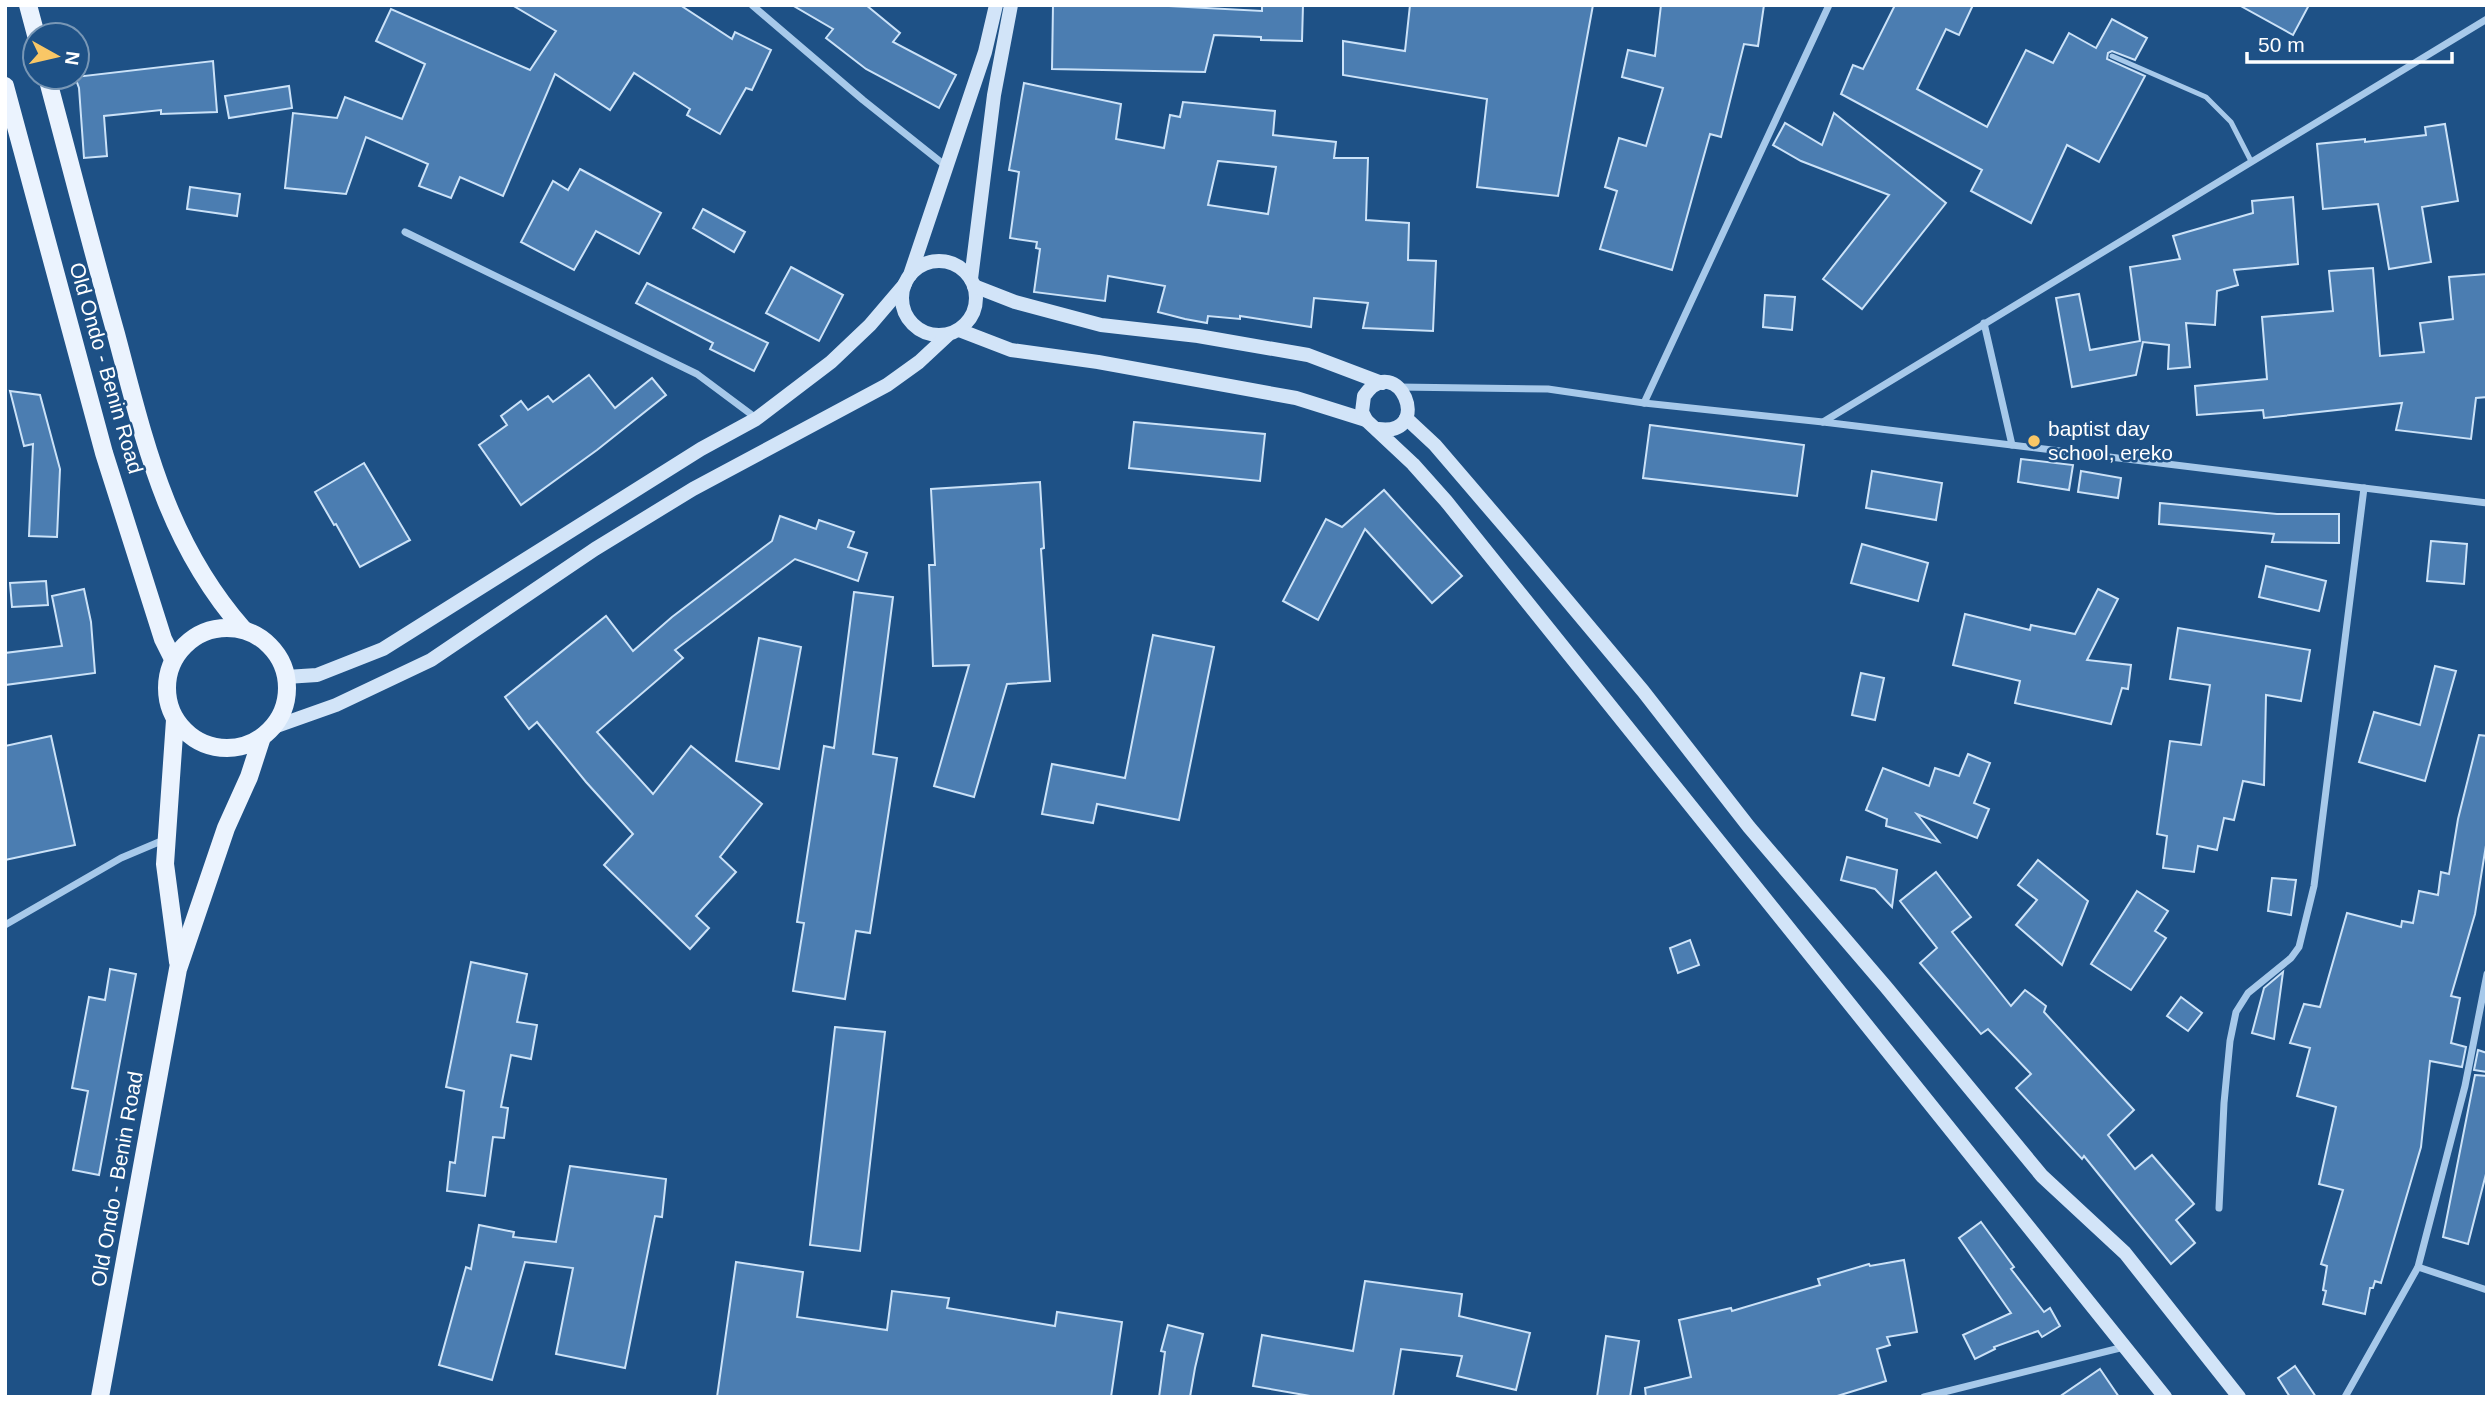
<svg xmlns="http://www.w3.org/2000/svg" width="2492" height="1402" viewBox="0 0 2492 1402" font-family="Helvetica,sans-serif">
	<style>
		.building { fill: #4b7db1; stroke: #cbe2f8; stroke-width: 2; fill-rule: evenodd }
		.lines { fill: none; stroke-linecap: round; stroke-linejoin: round }
		.lane { stroke: #a7c9ea; stroke-width: 5 }
		.street { stroke: #a7c9ea; stroke-width: 7 }
		.secondary { stroke: #d2e4f8; stroke-width: 14 }
		.primary { stroke: #ebf3fe; stroke-width: 18 }
		.poi-dot { fill: #f9c766; stroke: #1e5186; stroke-width: 2.5 }
		.labels { text-anchor: middle; stroke-width: 5; stroke-linejoin: round; paint-order: stroke }
		.street-label { font-size: 21px; fill: #fff; stroke: #1e5186 }
		.poi-label { font-size: 21px; fill: #fff; stroke: #1e5186; text-anchor: start }
	</style>
	<rect width="100%" height="100%" fill="#1e5186"/>
	<g class="building">
		<path d="M512 5H680L732 39 735 32 771 50 752 90 746 88 720 134 687 115 690 109 634 73 610 110 555 74 503 196 460 177 451 198 419 186 428 164 366 137 346 194 285 188 293 113 337 118 345 97 402 119 425 64 376 41 391 9 530 70 556 31Z"/>
		<path d="M792 5H866L900 33 893 42 956 75 939 108 866 69 826 38 833 29Z"/>
		<path d="M1053 5H1150L1262 11V5H1303L1302 41 1261 40V37L1214 35 1205 72 1052 69Z"/>
		<path d="M1410 5H1593L1558 196 1477 187 1487 99 1343 75V41L1405 51Z"/>
		<path d="M1661 5H1764L1758 46 1744 44 1721 137 1710 134 1672 270 1600 249 1617 191 1605 187 1619 138 1646 146 1663 88 1622 77 1628 50 1655 56Z"/>
		<path d="M1895 5H1973L1959 35 1946 29 1917 89 1987 127 2026 50 2053 63 2069 33 2096 48 2112 19 2147 38 2135 60 2112 51 2108 53 2107 59 2145 76 2099 162 2067 145 2031 223 1971 191 1982 170 1841 94 1853 65 1863 69Z"/>
		<path d="M2239 5H2309L2293 35Z"/>
		<path d="M213 61 217 112 161 114V110L104 116 107 156 84 158 79 88 75 77Z"/>
		<path d="M1024 83 1121 104 1116 139 1164 148 1170 115 1180 117 1183 102 1275 111 1273 135 1336 142 1334 158H1368L1366 220 1409 223 1408 260 1436 261 1433 331 1363 328 1368 303 1314 298 1311 327 1240 316V319L1208 316 1207 323 1185 319 1158 312 1165 286 1108 276 1105 301 1034 292 1040 249 1036 248 1037 242 1010 238 1019 172 1009 170ZM1218 161 1276 167 1268 214 1208 205Z"/>
		<path d="M289 86 292 108 229 118 225 96Z"/>
		<path d="M1834 113 1946 203 1862 309 1823 279 1889 195 1801 161 1773 145 1785 123 1822 145Z"/>
		<path d="M2445 124 2458 201 2422 207 2431 262 2389 269 2378 204 2323 209 2317 144 2365 139V142L2426 135 2425 127Z"/>
		<path d="M580 169 661 213 639 254 596 231 574 270 521 242 553 181 568 190Z"/>
		<path d="M190 187 240 194 237 216 187 209Z"/>
		<path d="M2293 197 2298 264 2234 270 2238 285 2217 291 2215 325 2186 323 2190 367 2168 369 2169 345 2143 342 2136 375 2072 387 2056 298 2079 294 2090 350 2140 341 2130 267 2180 259 2173 236 2253 213 2252 201Z"/>
		<path d="M703 209 745 232 734 252 693 228Z"/>
		<path d="M791 267 843 295 819 341 766 313Z"/>
		<path d="M2373 268 2380 356 2424 352 2420 323 2453 319 2449 277 2487 274V397L2476 398 2471 439 2396 430 2402 403 2264 418 2263 410 2197 415 2195 386 2267 379 2262 317 2333 311 2329 271Z"/>
		<path d="M647 283 768 343 754 371 710 349 713 343 636 303Z"/>
		<path d="M1765 295 1795 297 1792 330 1763 327Z"/>
		<path d="M589 375 615 408 652 378 666 395 597 450 521 505 479 445 507 425 501 416 521 401 528 410 548 396 553 402Z"/>
		<path d="M10 391 40 395 60 469 57 537 29 536 33 444 24 446Z"/>
		<path d="M1134 422 1265 434 1260 481 1129 468Z"/>
		<path d="M1650 425 1804 445 1797 496 1643 478Z"/>
		<path d="M2021 459 2073 465 2069 490 2018 482Z"/>
		<path d="M364 463 410 540 360 567 336 524 334 525 315 492Z"/>
		<path d="M1872 471 1942 483 1936 520 1866 508Z"/>
		<path d="M2081 471 2121 478 2118 498 2078 492Z"/>
		<path d="M1040 482 1044 548 1041 549 1050 681 1007 684 974 797 934 786 969 665 933 666 929 565H935L931 489Z"/>
		<path d="M1384 490 1462 576 1432 603 1365 529 1318 620 1283 601 1326 519 1342 527Z"/>
		<path d="M2160 503 2277 514H2339V543L2272 542 2274 534 2159 524Z"/>
		<path d="M780 516 816 529 819 520 854 532 848 547 867 553 858 581 795 559 675 650 683 658 597 732 653 794 691 746 762 804 720 857 736 872 696 916 709 928 690 949 604 865 633 834 586 782 537 722 529 729 505 697 606 616 633 651 672 617 772 541Z"/>
		<path d="M2431 541 2467 544 2464 584 2427 581Z"/>
		<path d="M1862 544 1928 563 1918 601 1851 583Z"/>
		<path d="M2266 566 2326 581 2319 611 2259 597Z"/>
		<path d="M46 581 48 605 12 607 10 583Z"/>
		<path d="M84 589 91 622 95 673 5 685V653L62 646 52 596Z"/>
		<path d="M2098 589 2118 599 2087 660 2131 665 2128 689 2122 688 2111 724 2015 703 2020 681 1953 665 1965 614 2030 630 2031 625 2075 634Z"/>
		<path d="M854 592 893 597 873 754 897 758 870 933 856 931 845 999 793 991 804 923 797 922 824 746 834 748Z"/>
		<path d="M2178 628 2310 650 2301 701 2266 695 2264 785 2243 781 2234 820 2224 818 2217 850 2198 846 2194 872 2163 868 2167 836 2157 834 2170 741 2201 745 2210 685 2170 679Z"/>
		<path d="M1153 635 1214 647 1179 820 1097 804 1093 823 1042 814 1052 764 1125 778Z"/>
		<path d="M759 638 801 647 779 769 736 761Z"/>
		<path d="M2435 666 2456 671 2425 781 2359 762 2374 712 2420 725Z"/>
		<path d="M1861 673 1884 678 1875 720 1852 715Z"/>
		<path d="M2479 735 2487 736V839L2475 914 2451 996 2460 998 2451 1043 2466 1047 2462 1067 2430 1061 2421 1147 2381 1283 2375 1281 2373 1288H2370L2365 1314 2323 1304 2326 1291 2323 1290 2327 1266 2321 1264 2343 1190 2319 1184 2336 1107 2297 1096 2310 1048 2290 1043 2304 1004 2320 1007 2347 913 2401 927 2402 921 2413 923 2419 891 2438 895 2441 872 2449 874 2458 819Z"/>
		<path d="M51 736 75 845 5 860V746Z"/>
		<path d="M1968 754 1990 763 1974 803 1989 809 1977 838 1917 814 1939 842 1886 826 1887 819 1866 810 1883 768 1929 786 1935 768 1959 776Z"/>
		<path d="M1847 857 1897 870 1892 907 1875 889 1841 880Z"/>
		<path d="M2038 860 2088 901 2062 965 2016 925 2037 900 2018 885Z"/>
		<path d="M1936 872 1971 917 1952 932 2011 1006 2025 990 2046 1006 2044 1012 2134 1110 2108 1135 2135 1169 2152 1155 2194 1204 2176 1220 2195 1243 2171 1264 2084 1156 2082 1159 2016 1088 2031 1074 1988 1029 1981 1034 1920 963 1937 948 1900 901Z"/>
		<path d="M2272 878 2296 880 2291 915 2268 911Z"/>
		<path d="M2137 891 2168 911 2155 931 2166 938 2131 990 2091 964Z"/>
		<path d="M1690 940 1699 965 1678 973 1670 948Z"/>
		<path d="M471 962 527 974 517 1022 537 1025 531 1059 511 1055 501 1107 508 1108 504 1138 493 1137 485 1196 447 1191 450 1162 455 1163 464 1091 446 1087Z"/>
		<path d="M110 969 136 974 99 1175 73 1170 88 1091 72 1088 89 997 105 1000Z"/>
		<path d="M2283 972 2274 1039 2252 1033 2264 988Z"/>
		<path d="M2181 997 2202 1013 2188 1031 2167 1016Z"/>
		<path d="M835 1027 885 1032 860 1251 810 1245Z"/>
		<path d="M2478 1050 2487 1053V1072L2474 1070Z"/>
		<path d="M2475 1075 2487 1076V1170L2468 1244 2443 1237Z"/>
		<path d="M570 1166 666 1179 662 1217 655 1216 625 1368 556 1354 573 1268 525 1262 492 1380 439 1365 466 1267 471 1269 479 1225 514 1232 513 1237 556 1242Z"/>
		<path d="M1981 1222 2014 1267 2011 1269 2044 1312 2050 1308 2060 1326 2042 1337 2038 1331 1994 1347 1995 1349 1975 1359 1963 1335 2011 1313 1959 1238Z"/>
		<path d="M1904 1260 1917 1332 1887 1337 1890 1345 1877 1349 1886 1381 1834 1397H1646L1645 1388 1691 1377 1679 1320 1731 1308 1732 1311 1820 1285 1818 1279 1869 1264 1870 1266Z"/>
		<path d="M736 1262 803 1272 797 1317 887 1330 892 1291 949 1298 947 1308 1055 1326 1057 1312 1122 1322 1111 1397H717Z"/>
		<path d="M1365 1281 1462 1294 1459 1316 1530 1333 1516 1390 1457 1376 1462 1356 1401 1349 1393 1397H1316L1253 1386 1262 1335 1353 1351Z"/>
		<path d="M1168 1325 1203 1334 1195 1368 1190 1397H1159L1165 1352 1161 1351Z"/>
		<path d="M1606 1336 1639 1341 1630 1397H1597Z"/>
		<path d="M2295 1366 2316 1397H2290L2278 1378Z"/>
		<path d="M2100 1369 2119 1397H2059Z"/>
	</g>
	<g class="lines">
		<path class="lane" d="M2112 56 2206 97 2231 122 2251 161"/>
		<g class="street">
			<path d="M752 5 863 100 947 167"/>
			<path d="M405 232 697 374 756 418"/>
			<path d="M1984 323 2012 445"/>
			<path d="M1398 387 1548 389 1644 403 1823 422 2487 503"/>
			<path d="M1644 403 1829 5"/>
			<path d="M1823 422 2487 19"/>
			<path d="M5 925 121 858 166 839"/>
			<path d="M2219 1208 2224 1103 2230 1041 2236 1012 2248 993 2291 958 2299 947 2314 886 2364 488"/>
			<path d="M2418 1267 2487 1290"/>
			<path d="M1924 1397 2124 1347"/>
			<path d="M2345 1397 2418 1267 2465 1086 2487 974"/>
		</g>
		<g class="secondary">
			<circle cx="939" cy="298" r="37"/>
			<path d="M910 275 985 52 996 5"/>
			<path d="M971 279 994 95 1011 5"/>
			<path d="M974 286 1015 302 1101 325 1198 336 1308 355 1382 383"/>
			<path d="M959 330 1011 350 1098 362 1296 398 1366 420"/>
			<path d="M1406 418 1435 445 1519 543 1643 691 1749 827 1886 987 2042 1176 2125 1253 2239 1397"/>
			<path d="M1378 429C1436 437 1397 348 1364 396L1362 412 1366 420 1413 464 1446 501 2165 1397"/>
			<path d="M286 677 317 675 383 649 701 449 756 419 831 362 870 325 905 284"/>
			<path d="M274 727 336 705 431 660 595 549 693 489 887 385 919 362 948 335"/>
		</g>
		<g class="primary">
			<path d="M28 5 36 35"/>
			<path d="M47 77C70 163 92 249 116 334 145 443 166 541 243 629"/>
			<path d="M5 86 104 453 163 639 173 659"/>
			<circle cx="227" cy="688" r="60"/>
			<path d="M175 720 165 864 178 962"/>
			<path d="M100 1397 178 969 226 828 249 777 262 737"/>
		</g>
	</g>
	<circle class="poi-dot" cx="2034" cy="441" r="7"/>
	<g class="labels">
		<g class="street-label">
			<text transform="translate(106 368) rotate(74)" y="7">Old Ondo - Benin Road</text>
			<text transform="translate(117 1179) rotate(-80)" y="7">Old Ondo - Benin Road</text>
		</g>
		<g class="poi-label">
			<text x="2048" y="436">baptist day<tspan x="2048" dy="24">school, ereko</tspan></text>
		</g>
	</g>
	<rect width="2492" height="1402" fill="none" stroke="#ffffff" stroke-width="14"/>
	<g transform="translate(56 56) rotate(98)"><circle r="33" fill="#1e5186" stroke="#7897b6" stroke-width="2"/>
	<path d="M0-5L12 26L0 18L-12 26Z" fill="#f9c766"/>
	<text y="-10" font-size="19" font-weight="bold" text-anchor="middle" fill="#ffffff">N</text>
	</g>
	<path d="M2247 52v10h205v-10" fill="none" stroke="#ffffff" stroke-width="3.5"/>
	<text x="2258" y="52" font-size="21" fill="#ffffff" stroke="#1e5186" stroke-width="5" paint-order="stroke">50 m</text>
</svg>
